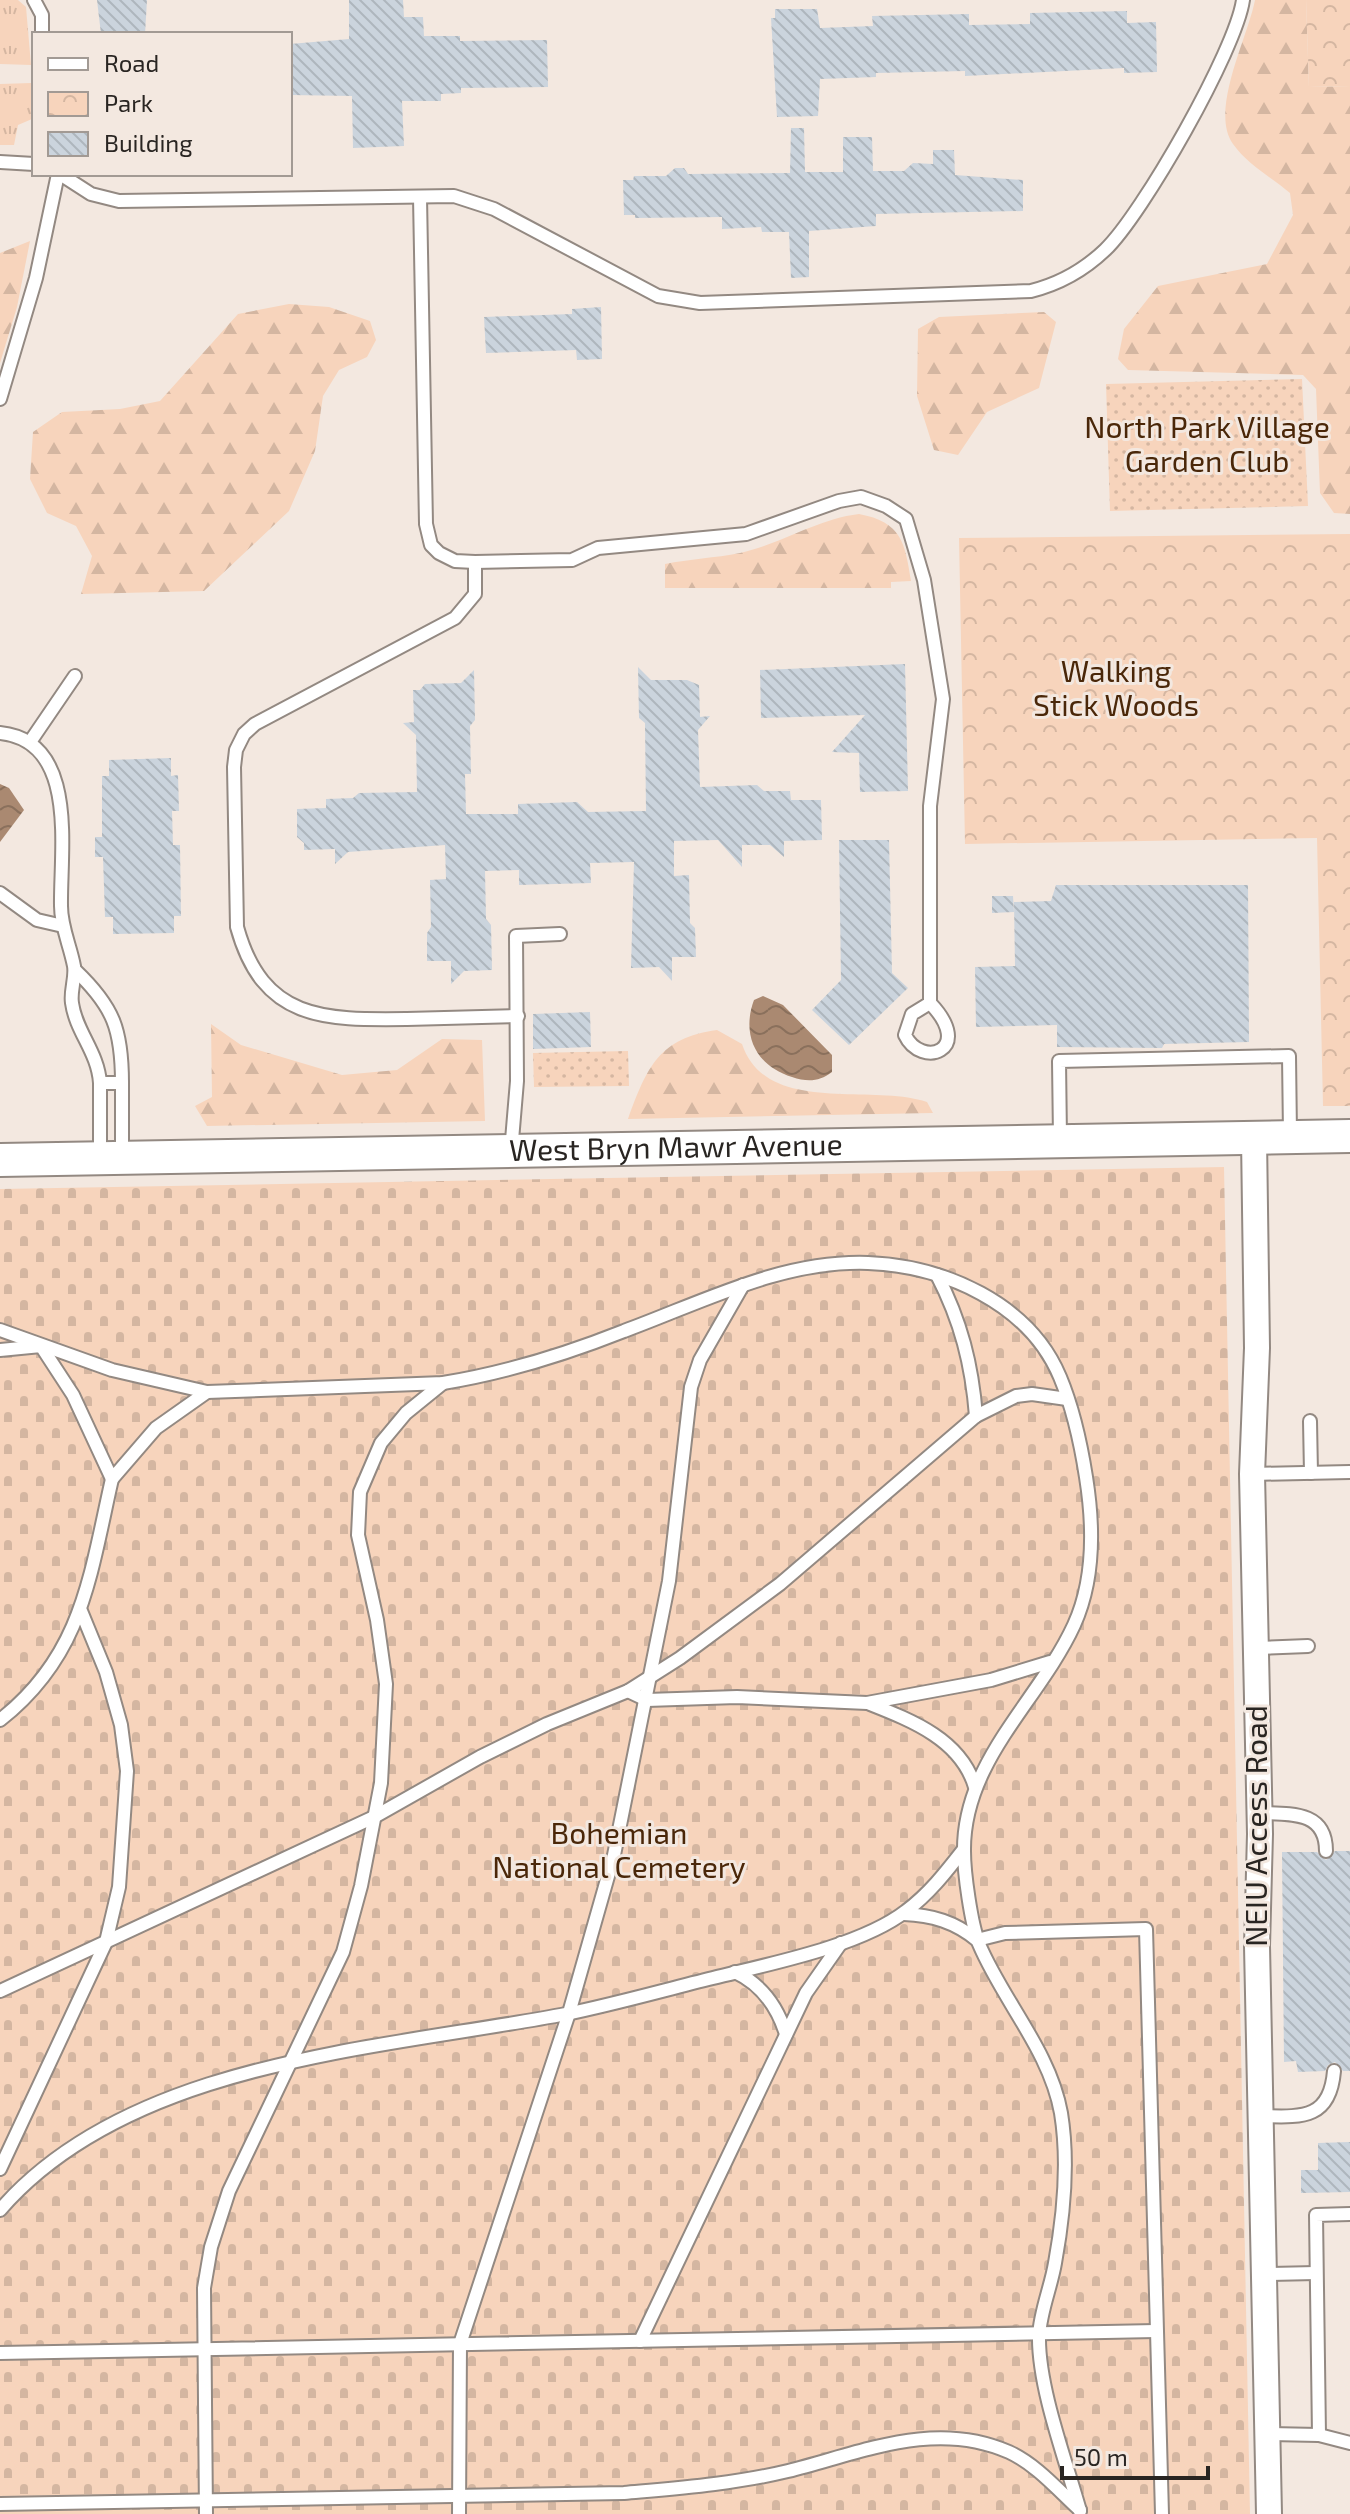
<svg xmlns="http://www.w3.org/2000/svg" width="1350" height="2514" viewBox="0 0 1350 2514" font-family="'Exo 2',sans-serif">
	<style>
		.grass { fill: url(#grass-tufts) }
		.forest { fill: url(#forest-firs) }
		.cemetery { fill: url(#cemetery-stones) }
		.park { fill: url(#park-crowns) }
		.garden { fill: url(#garden-dots) }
		.water { fill: url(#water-waves) }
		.building { fill: url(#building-back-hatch) }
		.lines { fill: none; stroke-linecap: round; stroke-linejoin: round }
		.lane-casing { stroke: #938982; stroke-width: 16 }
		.street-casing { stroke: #938982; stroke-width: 28 }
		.secondary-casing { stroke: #938982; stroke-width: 36 }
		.lane { stroke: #fff; stroke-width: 12 }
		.street { stroke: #fff; stroke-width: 24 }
		.secondary { stroke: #fff; stroke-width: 32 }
		.labels { text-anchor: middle; stroke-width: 6; stroke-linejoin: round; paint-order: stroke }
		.park-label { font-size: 30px; fill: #4a2709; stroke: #f3e8e0 }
		.street-label { font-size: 30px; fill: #292522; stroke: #f3e8e0 }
	</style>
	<defs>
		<pattern id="grass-tufts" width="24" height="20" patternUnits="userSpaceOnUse" patternTransform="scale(2)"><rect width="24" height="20" fill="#f7d4bc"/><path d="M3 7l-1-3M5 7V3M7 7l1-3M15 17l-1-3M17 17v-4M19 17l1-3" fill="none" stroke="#d4b6a1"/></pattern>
		<pattern id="forest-firs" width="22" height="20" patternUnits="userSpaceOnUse" patternTransform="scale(2)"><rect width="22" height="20" fill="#f7d4bc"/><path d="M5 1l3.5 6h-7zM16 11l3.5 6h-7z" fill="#d4b6a1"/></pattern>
		<pattern id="cemetery-stones" width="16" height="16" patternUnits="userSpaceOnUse" patternTransform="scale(2)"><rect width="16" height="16" fill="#f7d4bc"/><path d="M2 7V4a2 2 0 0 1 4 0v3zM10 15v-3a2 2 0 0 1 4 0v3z" fill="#d4b6a1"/></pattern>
		<pattern id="park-crowns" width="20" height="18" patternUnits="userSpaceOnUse" patternTransform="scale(2)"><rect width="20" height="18" fill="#f7d4bc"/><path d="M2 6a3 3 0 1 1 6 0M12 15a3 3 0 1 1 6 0" fill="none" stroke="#d4b6a1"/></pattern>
		<pattern id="garden-dots" width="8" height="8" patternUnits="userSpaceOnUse" patternTransform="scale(2)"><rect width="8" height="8" fill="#f7d4bc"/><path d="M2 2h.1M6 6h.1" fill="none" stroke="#d4b6a1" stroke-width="1.8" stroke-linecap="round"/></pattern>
		<pattern id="water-waves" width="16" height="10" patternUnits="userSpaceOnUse" patternTransform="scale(2)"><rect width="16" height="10" fill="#aa8971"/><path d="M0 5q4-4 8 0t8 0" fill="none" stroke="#8a705c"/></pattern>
		<pattern id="building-back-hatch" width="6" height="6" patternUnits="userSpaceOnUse" patternTransform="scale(2)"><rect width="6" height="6" fill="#cbd4dd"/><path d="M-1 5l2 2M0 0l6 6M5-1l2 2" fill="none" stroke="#aeb6bd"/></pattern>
	</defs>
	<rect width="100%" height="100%" fill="#f3e8e0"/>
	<g class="grass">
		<path d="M0 0H18L26 7 31 65 0 64Z"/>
		<path d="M31 83 32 119 18 125 14 145H0V84Z"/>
	</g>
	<g class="forest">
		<path d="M1255 0H1306L1309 87 1350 86V514L1334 513 1320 493 1316 389 1303 375 1128 370 1118 359 1124 329 1158 286 1267 264 1293 215 1290 193C1272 178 1247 164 1233 144 1209 111 1248 37 1255 0Z"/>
		<path d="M30 241 17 307 0 363V253Z"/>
		<path d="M289 304 329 307 370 321 376 340 367 357 339 370 323 396 315 451 289 511 204 591 81 594 92 556 76 526 47 513 30 479 33 432 62 412 120 409 160 401 238 314Z"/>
		<path d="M1044 312 1056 322 1039 388 987 412 958 455 934 450 917 396 918 329 939 317Z"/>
		<path d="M859 514C902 522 905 543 911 581L891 582V588H665V564C689 559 715 558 740 553 781 544 817 519 859 514Z"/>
		<path d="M211 1024 241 1045 342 1075 397 1070 442 1039 482 1040 485 1121 207 1126 195 1106 212 1097Z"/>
		<path d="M717 1030 742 1044C766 1116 870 1083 927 1102L933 1113 628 1119C647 1067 659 1038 717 1030Z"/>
	</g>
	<path class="cemetery" d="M1224 1167 1250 2514H0V1189Z"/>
	<g class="park">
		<path d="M1306 0H1350V86L1309 87Z"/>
		<path d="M1350 534V1106H1323L1317 838 965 844 959 538Z"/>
	</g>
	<g class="garden">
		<path d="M1302 379 1308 506 1110 511 1106 384Z"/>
		<path d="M628 1051 629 1086 534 1087 533 1053Z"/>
	</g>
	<g class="water">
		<path d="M0 784 9 788 24 810 0 842Z"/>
		<path d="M763 996 783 1005 832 1055V1072C819 1082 807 1082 792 1077 756 1066 741 1035 754 1000Z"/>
	</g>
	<g class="building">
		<path d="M97 0H147L145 34H101Z"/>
		<path d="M349 0H403L404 17H423L424 36H460V41L547 40 548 87 461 88V93L441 94V101H402L404 146 353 148 352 96 290 95V44L349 39Z"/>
		<path d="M775 9H817L820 28 873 26 872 16 969 14V25L1030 24V13L1127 11V23L1156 22 1157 72 1124 73V68L965 76V71L876 73V77L820 79 818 116 777 117 771 18H775Z"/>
		<path d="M791 128H804L805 172H843V137H872L873 171H904L913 163 933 164V150H954L955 175 1023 180V211L876 214V226L809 231V277L791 278 789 232H762L761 227 722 229V217L635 218V215H624L623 180H633L634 176H666L675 168H684L688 174 790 173Z"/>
		<path d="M601 307 602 359 577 360 576 350 486 353 484 317 572 314V309Z"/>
		<path d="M905 664 908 791 860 792 859 753 832 752 865 715 761 718 760 670Z"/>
		<path d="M638 667 651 680H687L699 685 700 717 710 716 698 730 700 787 757 785 764 791H790L791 800H821L822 840 784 841V857L770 845H742V867L718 840 674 841V876L689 875 690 923 695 928 696 957H672V981L659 967 631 968 634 862 590 863 591 883 519 885V870L485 871 486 919 491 925 492 970 464 971 451 984V961H427V933L431 927 430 880 446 879 445 845 348 852 335 864V849L304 850V843L297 837V809L326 808V799L353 798 359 793 417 792 416 735 403 723 414 722 413 690H420L425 684 461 683 474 670 475 720 470 726 471 774H465L466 814H518V804L577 802 588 812 646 811 645 723 639 718Z"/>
		<path d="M171 758V776L178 775 179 811H172L173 845H180L181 916H174V933L113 934V917H105L103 857H95V837H102V776H109V760Z"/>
		<path d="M839 840H889L892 973 908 988 849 1045 812 1010 841 980Z"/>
		<path d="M1056 885H1248L1249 1042 1164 1044 1162 1048 1057 1047V1025L976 1027 975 967 1015 966 1014 902 1051 901Z"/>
		<path d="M992 896H1013L1014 912 992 913Z"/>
		<path d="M590 1012 591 1047 533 1049V1014Z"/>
		<path d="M1335 1851H1350V2071H1343L1335 2062 1328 2065 1325 2071 1298 2072 1296 2061 1284 2062 1282 1852H1317L1326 1860Z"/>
		<path d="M1350 2142V2192L1301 2193V2170H1318V2143Z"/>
	</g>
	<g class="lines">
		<defs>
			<g id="lane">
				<path d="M34 0 42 15V34"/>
				<path d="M0 162 34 164"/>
				<path d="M60 174 91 194 119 201 454 196 494 209 658 296 700 303 1031 291C1059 284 1083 271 1105 250 1142 215 1236 50 1243 0"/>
				<path d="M420 197 426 524 431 545 439 553 455 561 475 562 572 560 598 548 746 534 839 501 861 497 886 506 906 519 924 580 943 699 930 806V1003C976 1051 921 1069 905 1035L912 1014 930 1003"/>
				<path d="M0 399 36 278 58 174"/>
				<path d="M475 562V594L455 618 255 724 244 734 236 750 234 767 237 927C263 1021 324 1020 407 1019 444 1018 481 1017 518 1016"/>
				<path d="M0 733C79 741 60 850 61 906 61 927 70 945 74 966 76 978 70 991 72 1003 76 1032 98 1052 100 1083"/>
				<path d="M30 742 75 676"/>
				<path d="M0 893 37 920 63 926"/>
				<path d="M75 970C114 1007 122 1030 122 1083"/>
				<path d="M1060 1138 1059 1061 1289 1056 1290 1134"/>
				<path d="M511 1152 517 1081 516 936 560 934"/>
				<path d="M100 1158V1083H122V1156"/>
				<path d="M937 1275C961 1321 972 1365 976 1416"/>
				<path d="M0 1330 112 1370 207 1392 443 1383C505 1373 566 1354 624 1331 703 1302 782 1260 868 1263 944 1266 1029 1303 1060 1377 1073 1408 1081 1445 1086 1477 1094 1527 1095 1579 1074 1625 1039 1701 963 1761 964 1851 964 1873 971 1923 979 1944 1003 2001 1050 2051 1061 2113 1069 2162 1064 2214 1055 2263 1051 2287 1040 2312 1039 2336 1038 2387 1066 2461 1080 2511"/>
				<path d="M0 1350 41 1346 73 1395 112 1479 156 1428 207 1392"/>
				<path d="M1310 1421 1311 1473"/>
				<path d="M1252 1474 1350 1472"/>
				<path d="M1256 1648 1308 1646"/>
				<path d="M628 1691 647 1700 737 1697 867 1703 991 1680 1050 1662"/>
				<path d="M870 1704C913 1721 961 1740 975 1787"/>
				<path d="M0 1720C83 1655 90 1575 112 1479"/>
				<path d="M1260 1813C1291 1814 1326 1811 1326 1851"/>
				<path d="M904 1914C932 1915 955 1922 977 1940L1005 1933 1146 1929 1162 2514"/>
				<path d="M735 1972C761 1984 777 2006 786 2034"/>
				<path d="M0 1991 374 1817 480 1757 547 1724 628 1691 680 1658 780 1584 976 1416 1016 1396 1032 1394 1067 1399"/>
				<path d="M1261 2116C1301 2117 1330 2120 1334 2071"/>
				<path d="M0 2169 106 1942 119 1887 127 1771 121 1725 106 1672 81 1611"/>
				<path d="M0 2210C130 2060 382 2049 566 2014 615 2004 664 1990 713 1978 769 1964 861 1946 906 1911 929 1894 946 1872 964 1849"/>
				<path d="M1265 2274 1316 2273"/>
				<path d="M640 2341 806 1993 841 1943"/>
				<path d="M0 2353 1156 2331"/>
				<path d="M1267 2434 1319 2435 1350 2443"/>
				<path d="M1319 2435 1316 2215 1350 2214"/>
				<path d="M0 2504 624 2493C679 2488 734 2484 788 2471 861 2453 934 2419 1009 2452 1037 2465 1058 2490 1080 2510"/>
				<path d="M206 2514 204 2288 211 2247 229 2191 343 1952 361 1886 381 1783 386 1684 377 1620 358 1535 360 1492 381 1443 406 1413 443 1383"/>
				<path d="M459 2514 460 2344 569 2013 614 1855 669 1581 691 1387 700 1360 743 1285"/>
			</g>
			<path id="street" d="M1254 1138 1257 1348 1252 1474 1260 1834 1257 1946 1269 2514"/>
			<g id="secondary">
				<path id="s1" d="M0 1160 1350 1136"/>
			</g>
		</defs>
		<use href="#lane" class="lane-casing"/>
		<use href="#street" class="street-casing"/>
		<use href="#secondary" class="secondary-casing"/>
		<use href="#lane" class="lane"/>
		<use href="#street" class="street"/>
		<use href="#secondary" class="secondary"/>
	</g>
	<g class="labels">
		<g class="park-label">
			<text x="1207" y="438">North Park Village<tspan x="1207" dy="34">Garden Club</tspan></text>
			<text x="1116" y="682">Walking<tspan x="1116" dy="34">Stick Woods</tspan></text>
			<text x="619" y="1844">Bohemian<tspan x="619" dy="34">National Cemetery</tspan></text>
		</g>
		<g class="street-label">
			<text dy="10" stroke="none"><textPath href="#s1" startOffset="676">West Bryn Mawr Avenue</textPath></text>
			<text transform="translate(1257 1826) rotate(-90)" y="10">NEIU Access Road</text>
		</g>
	</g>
	<rect x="32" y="32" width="260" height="144" fill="#f3e8e0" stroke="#a29a94" stroke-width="2"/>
	<rect x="48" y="58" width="40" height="12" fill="#ffffff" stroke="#a29a94" stroke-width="2"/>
	<text x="104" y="72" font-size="24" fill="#292522">Road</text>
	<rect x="48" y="92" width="40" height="24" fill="url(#park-crowns)" stroke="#a29a94" stroke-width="2"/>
	<text x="104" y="112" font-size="24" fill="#292522">Park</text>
	<rect x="48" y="132" width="40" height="24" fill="url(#building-back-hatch)" stroke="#a29a94" stroke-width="2"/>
	<text x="104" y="152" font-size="24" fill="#292522">Building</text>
	<path d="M1062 2466v12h146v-12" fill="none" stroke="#292522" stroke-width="4"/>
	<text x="1074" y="2466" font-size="24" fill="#292522" stroke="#f3e8e0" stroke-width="6" paint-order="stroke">50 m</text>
</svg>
